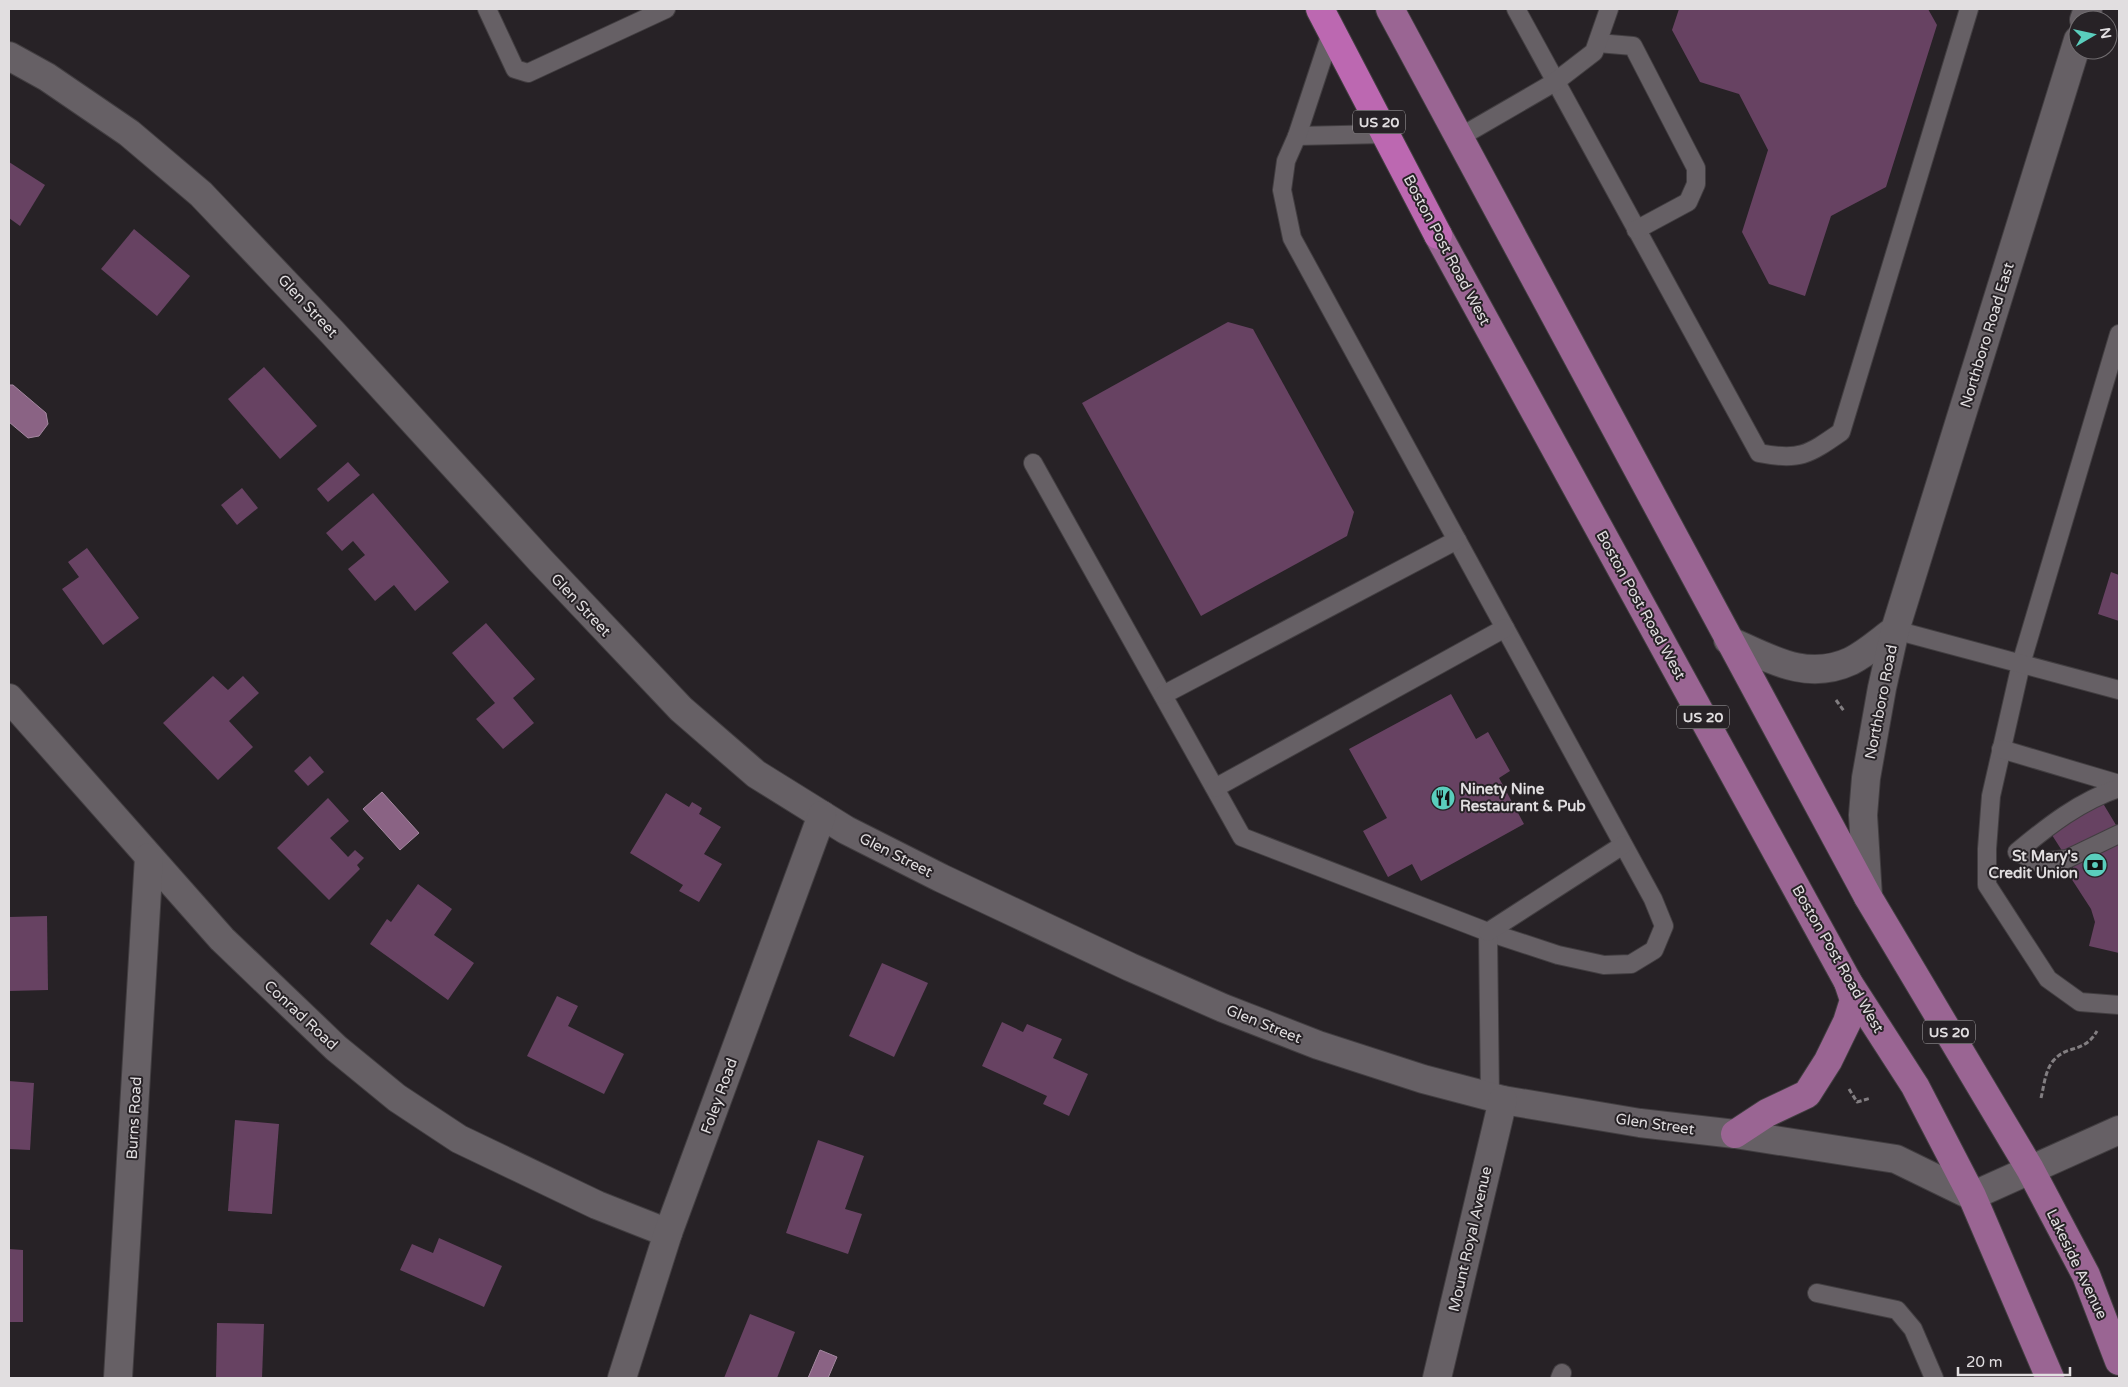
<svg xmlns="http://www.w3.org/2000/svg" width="2128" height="1387" viewBox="0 0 2128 1387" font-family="'Varela Round',sans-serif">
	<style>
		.water { fill: #8a6384; stroke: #a488a0 }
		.building { fill: #674262 }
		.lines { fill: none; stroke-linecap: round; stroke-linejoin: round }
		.lane-casing { stroke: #423e41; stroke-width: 20 }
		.street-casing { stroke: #423e41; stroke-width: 30 }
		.secondary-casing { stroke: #423e41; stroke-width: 30 }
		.primary-casing { stroke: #423e41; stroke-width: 30 }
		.highway-casing { stroke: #423e41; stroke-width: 30 }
		.path { stroke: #827e81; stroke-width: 3; stroke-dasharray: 5 2.5; stroke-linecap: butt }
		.lane { stroke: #666065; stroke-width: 18 }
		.street { stroke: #666065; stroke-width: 28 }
		.secondary { stroke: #666065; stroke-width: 28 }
		.primary { stroke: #9a6593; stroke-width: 28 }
		.highway { stroke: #bc68b1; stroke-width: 28 }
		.labels { text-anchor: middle; stroke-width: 4; stroke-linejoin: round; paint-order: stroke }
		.shield { fill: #272226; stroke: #a9a6a8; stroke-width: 1 }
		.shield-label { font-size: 14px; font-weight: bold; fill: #e1dee0 }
		.street-label { font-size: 15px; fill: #e1dee0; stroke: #272226 }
		.poi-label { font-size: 15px; font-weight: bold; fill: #e1dee0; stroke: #272226; text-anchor: start }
	</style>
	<rect width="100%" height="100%" fill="#272226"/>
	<g class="water">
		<path d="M9 385H13L46 413 48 424 39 436 28 438 9 422Z"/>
		<path d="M382 792 419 833 400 850 363 809Z"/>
		<path d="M820 1350 837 1357 828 1378H808Z"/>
	</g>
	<g class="building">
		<path d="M1679 9H1928L1937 25 1886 187 1831 216 1805 296 1769 284 1742 232 1768 150 1739 94 1700 82 1672 30Z"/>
		<path d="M9 162 45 185 20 226 9 218Z"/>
		<path d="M134 229 190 276 157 316 101 269Z"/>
		<path d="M1228 322 1253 329 1354 512 1347 536 1201 616 1082 403Z"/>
		<path d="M264 367 317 426 280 459 228 399Z"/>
		<path d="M348 462 360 475 328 502 317 489Z"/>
		<path d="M242 488 258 508 237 525 221 505Z"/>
		<path d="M373 493 449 582 415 611 394 585 375 601 348 569 365 555 353 541 342 551 326 533Z"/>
		<path d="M87 548 139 618 103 645 62 589 79 577 68 562Z"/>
		<path d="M2111 572 2119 575V621L2098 614Z"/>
		<path d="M486 623 535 679 513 698 534 723 503 749 476 719 495 703 452 653Z"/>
		<path d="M213 676 228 690 243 676 259 693 229 721 253 747 218 780 163 723Z"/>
		<path d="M1451 694 1476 739 1488 732 1510 771 1499 778 1524 824 1421 881 1412 864 1388 877 1363 831 1387 818 1349 749Z"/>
		<path d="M310 756 324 772 308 786 294 771Z"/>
		<path d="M666 793 689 807 692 802 702 808 699 814 721 827 704 854 722 864 699 902 679 891 683 885 630 853Z"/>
		<path d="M2098 795 2119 830V953L2089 946 2095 922 2091 909 2069 875 2075 871 2043 821Z"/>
		<path d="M328 798 349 821 330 838 348 857 355 850 364 858 357 865 360 869 329 900 277 848Z"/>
		<path d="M418 884 452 909 434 935 474 963 448 1000 370 944 387 919 391 922Z"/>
		<path d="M47 916 48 990 9 991V917Z"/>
		<path d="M882 963 928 983 894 1057 849 1036Z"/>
		<path d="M557 996 578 1006 568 1026 624 1054 604 1094 527 1056Z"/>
		<path d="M1002 1022 1023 1032 1027 1024 1062 1039 1053 1058 1088 1074 1069 1116 1043 1104 1047 1096 982 1066Z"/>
		<path d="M9 1081 34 1083 30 1150 9 1149Z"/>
		<path d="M235 1120 279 1124 272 1214 228 1211Z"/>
		<path d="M818 1140 864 1156 845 1209 862 1214 848 1254 786 1233Z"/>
		<path d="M439 1238 502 1266 484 1307 400 1270 412 1244 433 1253Z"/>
		<path d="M9 1249 23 1250V1322H9Z"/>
		<path d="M750 1314 795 1332 777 1378H724Z"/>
		<path d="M217 1323 264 1324 262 1378H216Z"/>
	</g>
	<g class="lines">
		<defs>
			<g id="lane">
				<path d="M487 9 515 69 528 73 666 9"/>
				<path d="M1516 9 1759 453C1799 461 1808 455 1841 432L1969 9"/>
				<path d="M1598 43 1633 46 1696 168V184L1688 202 1636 230"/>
				<path d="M1297 136 1385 134"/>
				<path d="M1460 137 1555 82 1594 52 1609 9"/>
				<path d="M2119 334 2021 664 1991 796 1987 849V885L2048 979 2080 1002 2119 1005"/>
				<path d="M1033 463 1242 837 1488 932 1558 955 1604 965 1631 964 1654 950 1664 926 1653 899 1292 238 1282 190 1286 161 1297 136 1332 30"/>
				<path d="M1895 630 2119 690"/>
				<path d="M1163 695 1457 540"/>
				<path d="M2001 749 2119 784"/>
				<path d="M1215 788 1505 628"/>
				<path d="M2119 788C2080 801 2048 826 2017 852L2038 862 2067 859 2119 834"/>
				<path d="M1488 932 1490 1097"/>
				<path d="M1488 932 1623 845"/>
				<path d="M1817 1293 1897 1310 1913 1329 1934 1378"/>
				<path d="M1560 1378 1562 1373"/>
			</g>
			<g id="street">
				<path d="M9 56 47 77 129 133 201 194 332 332 541 561 681 709 756 774 846 830 941 878 1130 967 1223 1008 1318 1045 1423 1079 1503 1100 1640 1123 1735 1134 1896 1159 1972 1196"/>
				<path d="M9 698 222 939 336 1048 397 1098 459 1139 597 1205 668 1233"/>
				<path d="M118 1378 149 857"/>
				<path d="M622 1378 668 1233 822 815"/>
				<path d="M1437 1378 1503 1100"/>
			</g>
			<g id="secondary">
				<path d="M2084 20 2088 9"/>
				<path d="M1728 640C1769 658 1806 682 1851 661 1867 653 1881 640 1895 630"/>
				<path d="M1868 897 1863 815 1866 778 1882 688 1895 630 2078 40"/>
				<path d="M1972 1196 2119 1130"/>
			</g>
			<g id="primary">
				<path d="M1390 9 1868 897 2030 1169 2086 1275 2119 1361"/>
				<path d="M1438 235 1848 982 1915 1086 1972 1196 2050 1378"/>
				<path d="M1735 1134 1767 1113 1807 1094 1828 1061 1847 1022 1854 1000 1848 982"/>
			</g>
			<path id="highway" d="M1320 9 1438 235"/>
		</defs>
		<use href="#lane" class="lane-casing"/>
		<use href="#street" class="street-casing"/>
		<use href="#secondary" class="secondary-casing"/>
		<use href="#primary" class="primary-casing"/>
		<use href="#highway" class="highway-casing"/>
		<g class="path">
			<path d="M1836 700 1844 711"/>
			<path d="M1849 1089 1857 1102 1871 1098"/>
			<path d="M2041 1098C2044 1086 2045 1071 2053 1061 2067 1044 2084 1054 2097 1031"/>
		</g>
		<use href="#lane" class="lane"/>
		<use href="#street" class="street"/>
		<use href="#secondary" class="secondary"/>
		<use href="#primary" class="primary"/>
		<use href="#highway" class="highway"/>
	</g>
	<defs>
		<symbol id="restaurant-disc" viewBox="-11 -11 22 22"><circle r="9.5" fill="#5acebd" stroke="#272226"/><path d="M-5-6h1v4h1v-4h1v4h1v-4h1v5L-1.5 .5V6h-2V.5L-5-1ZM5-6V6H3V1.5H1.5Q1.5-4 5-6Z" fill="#111"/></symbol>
		<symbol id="bank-disc" viewBox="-11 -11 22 22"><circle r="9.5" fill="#5acebd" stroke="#272226"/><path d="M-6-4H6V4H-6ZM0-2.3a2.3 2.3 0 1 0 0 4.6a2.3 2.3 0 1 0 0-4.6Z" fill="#111"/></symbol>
	</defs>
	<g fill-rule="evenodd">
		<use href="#restaurant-disc" x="1429" y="784" width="28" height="28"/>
		<use href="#bank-disc" x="2081" y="851" width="28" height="28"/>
	</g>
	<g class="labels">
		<g class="shield">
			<rect x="1353" y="110.5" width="52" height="23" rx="4"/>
			<rect x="1677" y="705.5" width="52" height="23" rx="4"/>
			<rect x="1923" y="1020.5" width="52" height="23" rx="4"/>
		</g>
		<g class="shield-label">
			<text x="1379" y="127">US 20</text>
			<text x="1703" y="722">US 20</text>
			<text x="1949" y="1037">US 20</text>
		</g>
		<g class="street-label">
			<text transform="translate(1447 250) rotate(62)" y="5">Boston Post Road West</text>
			<text transform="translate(308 306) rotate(47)" y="5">Glen Street</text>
			<text transform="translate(1987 335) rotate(-73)" y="5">Northboro Road East</text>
			<text transform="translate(581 605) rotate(47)" y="5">Glen Street</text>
			<text transform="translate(1641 605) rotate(61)" y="5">Boston Post Road West</text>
			<text transform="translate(1881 702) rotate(-79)" y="5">Northboro Road</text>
			<text transform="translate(896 855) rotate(27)" y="5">Glen Street</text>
			<text transform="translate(1838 959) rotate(60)" y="5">Boston Post Road West</text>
			<text transform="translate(301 1015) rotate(43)" y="5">Conrad Road</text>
			<text transform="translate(1264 1024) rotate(22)" y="5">Glen Street</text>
			<text transform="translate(719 1096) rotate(-70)" y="5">Foley Road</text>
			<text transform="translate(134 1118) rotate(-87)" y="5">Burns Road</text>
			<text transform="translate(1655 1124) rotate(8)" y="5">Glen Street</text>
			<text transform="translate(1470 1239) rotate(-77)" y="5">Mount Royal Avenue</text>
			<text transform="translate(2077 1264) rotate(64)" y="5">Lakeside Avenue</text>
		</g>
		<g class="poi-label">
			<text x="1460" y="794">Ninety Nine<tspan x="1460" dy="17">Restaurant &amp; Pub</tspan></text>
			<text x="2078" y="861" text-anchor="end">St Mary's<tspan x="2078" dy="17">Credit Union</tspan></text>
		</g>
	</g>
	<rect width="2128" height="1387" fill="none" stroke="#e1dee0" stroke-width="20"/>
	<g transform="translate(2093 35) rotate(81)"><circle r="24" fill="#272226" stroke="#716d70"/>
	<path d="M0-4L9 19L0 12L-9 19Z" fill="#5acebd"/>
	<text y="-8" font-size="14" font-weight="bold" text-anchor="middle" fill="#e1dee0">N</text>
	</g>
	<path d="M1958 1367v8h112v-8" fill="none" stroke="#e1dee0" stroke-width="2.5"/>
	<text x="1966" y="1367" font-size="15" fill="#e1dee0" stroke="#272226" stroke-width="4" paint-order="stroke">20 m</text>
</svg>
